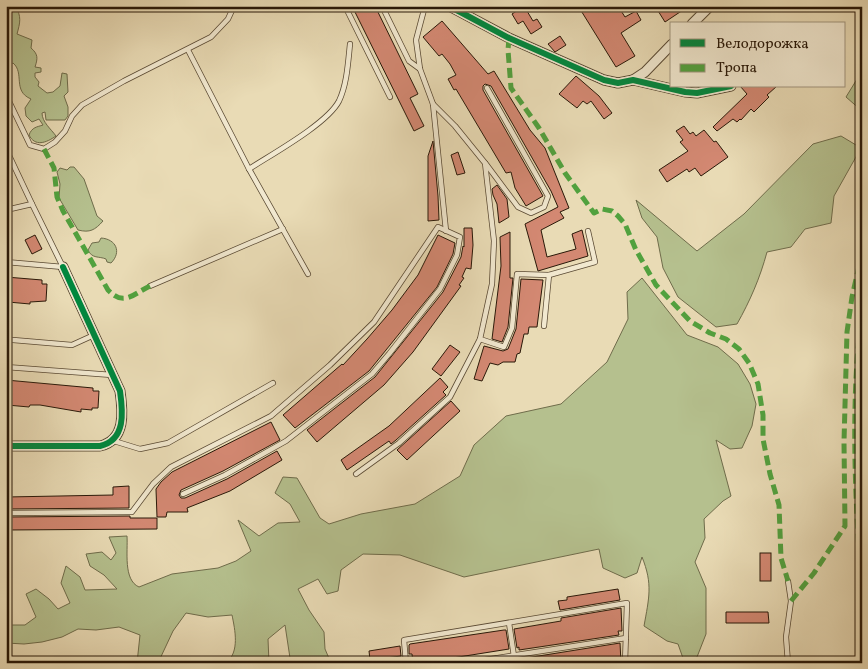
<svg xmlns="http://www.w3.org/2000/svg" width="868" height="669" viewBox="0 0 868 669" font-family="Vollkorn,serif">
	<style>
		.green { fill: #b5c08e; stroke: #6f6c4b }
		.building { fill: #d38872; stroke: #291808 }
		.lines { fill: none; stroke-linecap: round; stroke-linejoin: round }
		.service-casing { stroke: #594933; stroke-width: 6 }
		.minor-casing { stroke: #594933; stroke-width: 11 }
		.service { stroke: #f1e8cf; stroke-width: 4.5 }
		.minor { stroke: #f1e8cf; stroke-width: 9 }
		.quiet { stroke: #51a13e; stroke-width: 5; stroke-dasharray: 10 5; stroke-linecap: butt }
		.cycleway-casing { stroke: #f1e8cf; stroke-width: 9 }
		.cycleway { stroke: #00873e; stroke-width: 6 }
	</style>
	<rect width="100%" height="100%" fill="#e9dbb5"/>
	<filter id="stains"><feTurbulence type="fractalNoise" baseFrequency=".004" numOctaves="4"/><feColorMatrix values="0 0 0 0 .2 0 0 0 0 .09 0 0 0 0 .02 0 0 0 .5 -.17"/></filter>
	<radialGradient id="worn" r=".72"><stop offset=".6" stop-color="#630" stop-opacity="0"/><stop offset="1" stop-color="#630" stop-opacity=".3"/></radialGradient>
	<g class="green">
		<path d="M6 6H15C22 16 20 23 17 34L32 40 31 48C38 54 38 58 35 67L41 68V72L35 73V77L39 82 38 86 47 93 53 92 60 86 62 73 67 74 68 92 64 96 68 107V116L65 120H46L45 112 42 113C42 122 51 129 56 136 46 143 35 147 29 135 32 127 37 127 43 125L39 119 32 122 26 116 25 108 31 99C12 91 25 73 13 63L6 67Z"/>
		<path d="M862 71V111L846 97Z"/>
		<path d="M841 136 861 148 834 196 831 223 805 229 791 247 767 252C760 278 750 301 737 324L716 327 678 297 663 268 657 237 642 218 636 200 697 251 744 214 813 144Z"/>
		<path d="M70 167H74L84 179 97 216 103 221C95 230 90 233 78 230L59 198 60 184 57 172 60 168 67 170Z"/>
		<path d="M101 238C116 239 122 252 111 263L107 262 106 259C99 256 92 259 88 250L92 243 99 242Z"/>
		<path d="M642 278 687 335 718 347 738 364 750 384 756 404 752 426 742 448 730 449 716 440 731 496 723 501 704 519 705 538 695 562 706 588V634L697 657 684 661 678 644 667 641 644 626C649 598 653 584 642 557L637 573 625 578 603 568 599 549 464 577 400 555 363 554 341 570 338 591 327 594 318 579 298 589 309 610 324 632 325 649 331 663H299L290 658 285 625 268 639 269 663H226C240 652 235 630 232 615L208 617 186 613 173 631 158 663H137L140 635 119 627 96 630 78 629 62 637 42 642 24 644 6 643V625H25L36 617 26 594 36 589 49 599 58 609 70 603 61 583 66 566 80 577 85 590 117 589 104 575 90 566 86 554 102 552 111 560 116 553 109 537 127 536C128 551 123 580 139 587L172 574 218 568 236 561 251 551 238 520 259 536 278 523 300 522 290 504 275 493 283 477 297 478 320 518 329 524 361 514 415 504 460 476 474 445 506 416 561 404 607 362 628 319 627 292Z"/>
	</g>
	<g class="building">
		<path d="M352 6H375L418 94 410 98 424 126 414 131Z"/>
		<path d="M524 6 533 21 537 19 542 27 531 34 523 21 518 24 512 14Z"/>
		<path d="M585 6H604L607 11 615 6H618L625 17 636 11 641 20 621 33 635 56 616 67 580 9Z"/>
		<path d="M655 6H689L665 22Z"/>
		<path d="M442 21 488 74 494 71 530 130 545 148 569 208 560 212 564 218 541 230 547 257 576 249 572 234 582 230 588 256 538 271 525 224 558 207 551 191 491 86 485 84 483 86V90L543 196 526 206 515 188 511 172 506 173 456 89 454 90 448 79 456 75 450 64 442 54 439 56 423 37Z"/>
		<path d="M560 36 566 45 555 52 548 44Z"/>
		<path d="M576 76 599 96 612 113 604 119 591 101 587 104 583 101 577 108 559 94Z"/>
		<path d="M740 86H777L767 95 769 97 754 112 751 109 741 120 740 119 737 122 733 119 717 131 713 127 747 94Z"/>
		<path d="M684 126 690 134 693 132 696 136 704 130 714 142 716 141 728 157 701 176 695 168 689 172 687 169 667 182 659 170 688 151 680 142 683 140 676 131Z"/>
		<path d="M433 141 438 196 439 220 428 221V156Z"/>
		<path d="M458 152 465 173 457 175 451 155Z"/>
		<path d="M497 185 507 199 509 217 499 223 497 204 493 195 492 189Z"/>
		<path d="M464 228H472L473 245 471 269 466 268 462 277 464 278 459 285 461 286 413 352 384 385 317 442 307 430 375 377 443 292 461 257 463 246 464 247Z"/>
		<path d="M510 232V278H513L508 327 502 342 492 339 501 266 500 237Z"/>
		<path d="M35 235 42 249 32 254 25 240Z"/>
		<path d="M438 235 455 243 453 254 437 287 369 371 295 428 283 415 342 364 343 365 367 339 392 310 418 275Z"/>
		<path d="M6 277 42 280V284H47L46 301 30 302V304L8 302Z"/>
		<path d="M521 279 543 280 537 327H529L528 334H524L520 353 517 354 515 362H503L498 365 490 363 482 381 474 379 484 346 503 351 508 349 516 329Z"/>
		<path d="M450 345 460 352 441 376 432 369Z"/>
		<path d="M440 378 448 387 443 392 446 395 396 440 391 444 389 441 347 470 341 460 389 426Z"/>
		<path d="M6 380 93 388V391H99L98 408H92V410L81 409V412L40 405H30L29 407 7 405Z"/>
		<path d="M451 401 460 411 407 460 397 450Z"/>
		<path d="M271 422 280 440 223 471 181 490 179 495 181 498H185L227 479 277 451 282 460 230 491 187 508 188 512H167L166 517H157L156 489 161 482 172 472Z"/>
		<path d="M129 486V508L6 509V497L113 495V487Z"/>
		<path d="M130 516V518H157V529L6 530V517Z"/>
		<rect x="760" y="553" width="11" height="28"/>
		<path d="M618 589 620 600 560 610 558 601 567 600V597Z"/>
		<path d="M621 608 622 631H618L619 635 519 650V647L517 648 514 629 561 621V618Z"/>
		<path d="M726 612H768L769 623H726Z"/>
		<path d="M504 630H506L509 649 421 663H413L412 654H409V645L410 644Z"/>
		<path d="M620 643 621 663H521L520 659Z"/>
		<path d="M400 646 401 656 370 660 369 651Z"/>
	</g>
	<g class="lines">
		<defs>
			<g id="service">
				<path d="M345 6 390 97"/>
				<path d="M382 6 409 61 420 69"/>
				<path d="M425 6 416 40 420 69 433 104 446 231"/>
				<path d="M188 50 249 169 308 274"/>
				<path d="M6 95 30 145 44 149 55 142 65 131 72 116 82 105 124 81 211 37 228 19 234 6"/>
				<path d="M433 104 455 126 485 163 494 241 492 284 480 339 504 347 512 328 517 274 549 275"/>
				<path d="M6 149 32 204"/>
				<path d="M486 164 518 207 531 213 544 207 548 196 487 88"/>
				<path d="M249 169C272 154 327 124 339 101 347 84 348 63 350 44"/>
				<path d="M6 210 32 204 63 267"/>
				<path d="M6 262 63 267"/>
				<path d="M150 286 283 229"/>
				<path d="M544 326 549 275 595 262 588 231"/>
				<path d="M13 340 72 345 94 335"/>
				<path d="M6 367 112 375"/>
				<path d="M114 441 140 449 168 443 273 383"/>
				<path d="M356 474 399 443 450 397 480 339"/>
				<path d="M6 513 132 512 153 484 171 467 271 416 330 365 374 322 438 227 460 237 457 255 440 289 389 354 372 374 286 441 225 475 183 494"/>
				<path d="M788 581 791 601 786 637 788 663"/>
				<path d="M509 623 515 663"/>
				<path d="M406 663 404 640 627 603 625 663"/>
				<path d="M465 663 626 638"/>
			</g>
			<g id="minor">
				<path d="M449 6 509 38 604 80 618 83 633 80 685 92 697 93 731 86"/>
				<path d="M692 24 710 6"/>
				<path d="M633 80 645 72 672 44"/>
				<path d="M6 446H100C126 440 123 412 120 391L63 267"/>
			</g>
		</defs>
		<use href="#service" class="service-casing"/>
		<use href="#minor" class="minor-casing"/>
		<use href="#service" class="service"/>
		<use href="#minor" class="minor"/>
		<g class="quiet">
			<path d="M509 38 508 50 511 88 539 128 565 173 594 213 602 209 612 211 618 216 625 224 636 250 656 285 690 321 710 333 726 339 739 349 749 363 758 384 763 415V439L770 474 779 505 781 558 788 581"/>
			<path d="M44 149 54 168 57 197 63 211 108 290C124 307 133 294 150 286"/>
			<path d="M862 309C850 403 855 500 862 595"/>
			<path d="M791 601 814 573 845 526 844 442 847 332 852 297 862 253"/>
		</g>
		<defs>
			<g id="cycleway">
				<path d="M449 6 509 38 604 80 618 83 633 80 685 92 697 93 731 86"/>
				<path d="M6 446H100C126 440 123 412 120 391L63 267"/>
			</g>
		</defs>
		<use href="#cycleway" class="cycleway-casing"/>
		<use href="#cycleway" class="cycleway"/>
	</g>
	<rect width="868" height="669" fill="none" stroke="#e9dbb5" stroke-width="25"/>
	<rect x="8" y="8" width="853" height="654" fill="none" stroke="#291808" stroke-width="2.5"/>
	<rect x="12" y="12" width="843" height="644" fill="none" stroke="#291808"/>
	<rect x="670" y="22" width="175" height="65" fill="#f1e8cf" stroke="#a1957f"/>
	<rect x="680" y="39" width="25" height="8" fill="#00873e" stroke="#a1957f"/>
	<text x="716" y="48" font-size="15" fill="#291808">Велодорожка</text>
	<rect x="680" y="64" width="25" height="8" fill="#51a13e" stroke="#a1957f"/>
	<text x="716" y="72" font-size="15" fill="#291808">Тропа</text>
	<rect width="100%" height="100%" filter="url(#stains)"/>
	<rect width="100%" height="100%" fill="url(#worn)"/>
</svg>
